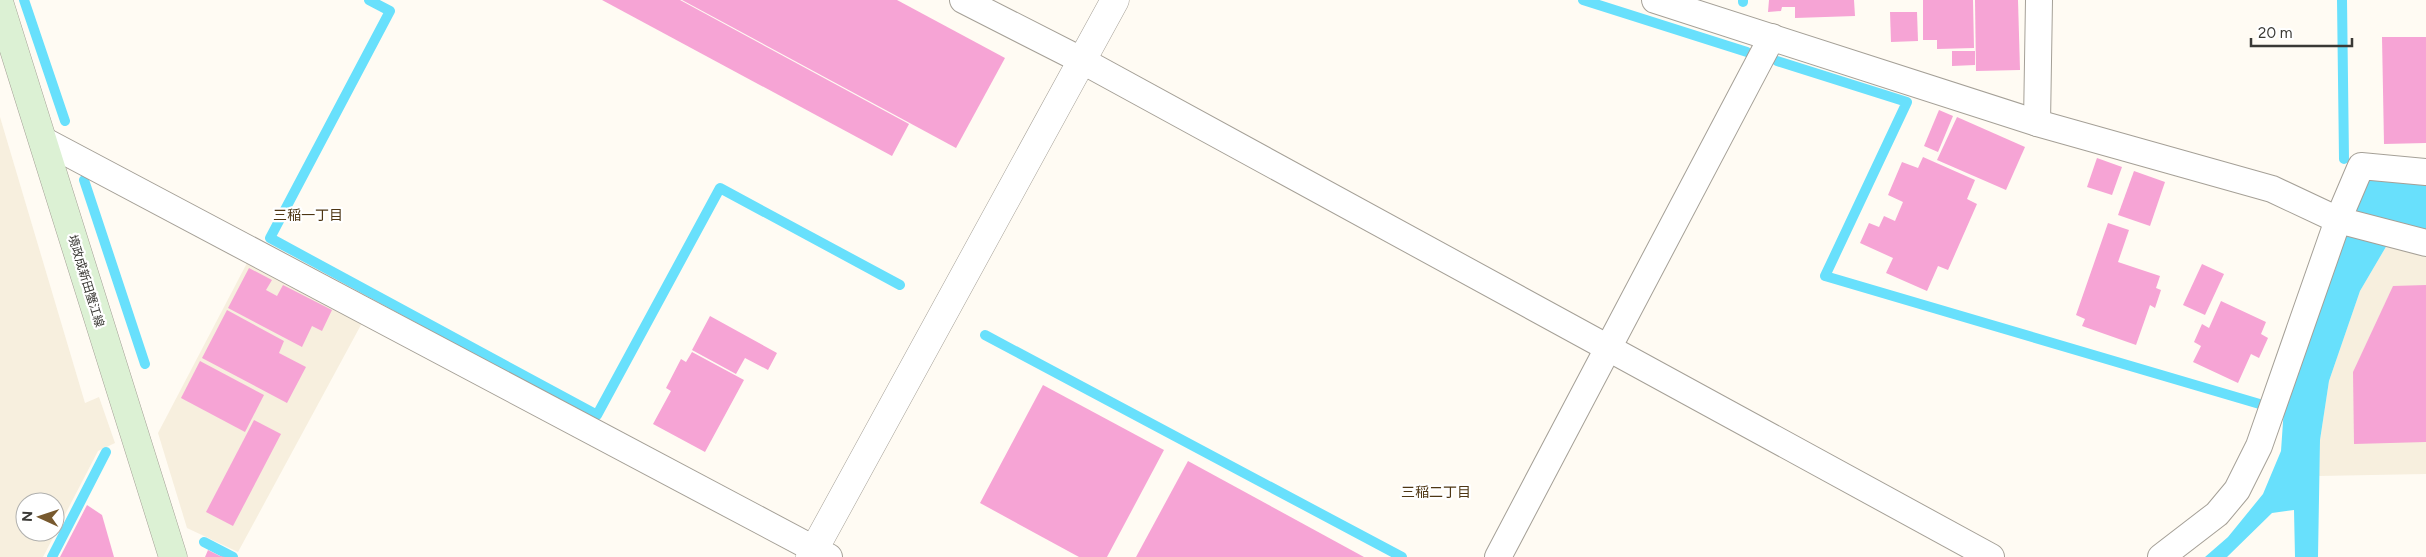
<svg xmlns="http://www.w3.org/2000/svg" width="2426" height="557" viewBox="0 0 2426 557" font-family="Figtree,'Noto Sans JP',sans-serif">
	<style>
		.built { fill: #f7efde; fill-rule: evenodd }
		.water { fill: #68e0fc }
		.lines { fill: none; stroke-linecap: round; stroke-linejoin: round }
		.stream { stroke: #68e0fc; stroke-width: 10 }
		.building { fill: #f6a4d5 }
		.minor-casing { stroke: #a5a097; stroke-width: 28 }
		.tertiary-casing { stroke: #a5a097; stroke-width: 29 }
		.secondary-casing { stroke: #a5a097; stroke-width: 29 }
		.minor { stroke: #fff; stroke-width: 26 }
		.tertiary { stroke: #fff; stroke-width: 28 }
		.secondary { stroke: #dcf1d4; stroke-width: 28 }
		.labels { text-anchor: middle; stroke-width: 4.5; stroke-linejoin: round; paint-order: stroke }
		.street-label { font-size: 12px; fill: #3a3935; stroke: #fff }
		.neighbourhood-label { font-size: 14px; fill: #4e3613; stroke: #fff }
	</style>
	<rect width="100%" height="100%" fill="#fffbf3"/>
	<g class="built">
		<path d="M0 117 85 403 99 397 115 443 98 451 43 557H0ZM25 502H55V532H25Z"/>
		<path d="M2387 245 2426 252V474L2319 476 2320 440 2329 381 2360 291Z"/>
		<path d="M247 263 362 323 238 552 187 528 158 433Z"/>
	</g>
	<path class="water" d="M2366 179 2426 185V229L2387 245 2360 291 2329 381 2320 440 2318 557H2295L2294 510 2272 513 2227 557H2205L2228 537 2263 494 2281 451 2285 393 2354 216Z"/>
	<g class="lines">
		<g class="stream">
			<path d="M24 0 65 121"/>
			<path d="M369 0 390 11 270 238 597 415 720 188 900 285"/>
			<path d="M1583 0 1747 52"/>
			<path d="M1743 0V2"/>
			<path d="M2342 0 2344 159"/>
			<path d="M1777 61 1907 102 1825 276 2263 405"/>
			<path d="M84 180 145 364"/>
			<path d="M985 335 1402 557"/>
			<path d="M204 542 233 557"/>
			<path d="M52 557 106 452"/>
		</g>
	</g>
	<g class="building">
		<path d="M602 0H680L909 124 892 156Z"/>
		<path d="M682 0H897L1005 58 956 148Z"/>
		<path d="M1769 0H1854L1855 16 1795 18V7H1782L1781 11 1768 12Z"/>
		<path d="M1923 0H1973L1974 48 1937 49V40H1923Z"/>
		<path d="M1975 0H2018L2020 70 1976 71Z"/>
		<path d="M1890 12H1917L1918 41 1891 42Z"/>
		<path d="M2382 37H2426V143L2384 144Z"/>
		<path d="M1952 51H1975V65L1952 66Z"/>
		<path d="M1939 110 1953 116 1938 152 1924 146Z"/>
		<path d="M1957 117 2025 147 2006 190 1937 160Z"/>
		<path d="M1923 157 1975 180 1967 199 1977 204 1948 270 1938 266 1927 291 1886 273 1893 258 1860 243 1869 223 1879 227 1884 216 1895 221 1903 202 1888 195 1902 162 1918 168Z"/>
		<path d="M2097 158 2122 167 2112 195 2087 187Z"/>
		<path d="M2134 171 2165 182 2150 226 2118 215Z"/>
		<path d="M2108 223 2129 230 2118 262 2160 276 2156 288 2161 290 2155 308 2150 305 2136 345 2082 326 2085 319 2076 315Z"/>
		<path d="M2202 264 2224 274 2205 315 2183 305Z"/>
		<path d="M249 268 272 280 266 290 277 296 283 285 332 310 322 331 312 326 302 347 228 308Z"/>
		<path d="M2426 285V442L2354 444 2353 372 2393 286Z"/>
		<path d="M2221 301 2266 322 2261 334 2268 338 2259 358 2251 354 2238 383 2193 362 2201 346 2194 342 2202 324 2209 328Z"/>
		<path d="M227 310 284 341 279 353 306 367 287 403 202 358Z"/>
		<path d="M710 316 777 353 768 370 745 358 736 374 692 350Z"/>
		<path d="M692 352 744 380 705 452 653 424 671 391 666 388 681 359 686 362Z"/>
		<path d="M200 361 264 395 245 432 181 398Z"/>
		<path d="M1043 385 1164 450 1107 557H1079L980 503Z"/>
		<path d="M254 420 281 434 233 526 206 512Z"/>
		<path d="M1188 461 1364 557H1136Z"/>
		<path d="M87 505 102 515 114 557H60Z"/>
		<path d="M208 550 220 556 225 557H205Z"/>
	</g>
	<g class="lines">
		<defs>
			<g id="minor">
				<path d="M963 0 1081 60 1991 557"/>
				<path d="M1655 0 2037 123 2272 189 2338 220 2426 243"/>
				<path d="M2037 123 2039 0"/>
				<path d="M43 140 829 557"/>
				<path d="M1498 557 1772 37"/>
				<path d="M2161 557 2217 514 2237 490 2259 446 2338 220 2361 166 2426 172"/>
			</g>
			<path id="tertiary" d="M810 557 1115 0"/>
			<path id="secondary" d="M0 5C59 189 114 374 173 557"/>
		</defs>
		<use href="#minor" class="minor-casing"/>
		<use href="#tertiary" class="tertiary-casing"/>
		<use href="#secondary" class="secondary-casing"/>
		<use href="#minor" class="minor"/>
		<use href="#tertiary" class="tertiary"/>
		<use href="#secondary" class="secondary"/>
	</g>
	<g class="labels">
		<g class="street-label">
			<text transform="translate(86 281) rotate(73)" y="4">境政成新田蟹江線</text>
		</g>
		<g class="neighbourhood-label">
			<text x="308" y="220">三稲一丁目</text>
			<text x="1436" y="497">三稲二丁目</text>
		</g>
	</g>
	<g transform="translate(40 517) rotate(273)"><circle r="24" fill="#ffffff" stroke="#b0b0ae"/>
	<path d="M0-4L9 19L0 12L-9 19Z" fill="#77592e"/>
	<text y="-8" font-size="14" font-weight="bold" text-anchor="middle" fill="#3a3935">N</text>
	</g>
	<path d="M2251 38v8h101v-8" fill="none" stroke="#3a3935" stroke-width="2.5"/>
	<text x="2258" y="38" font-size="15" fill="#3a3935" stroke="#ffffff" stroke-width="4" paint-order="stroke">20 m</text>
</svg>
